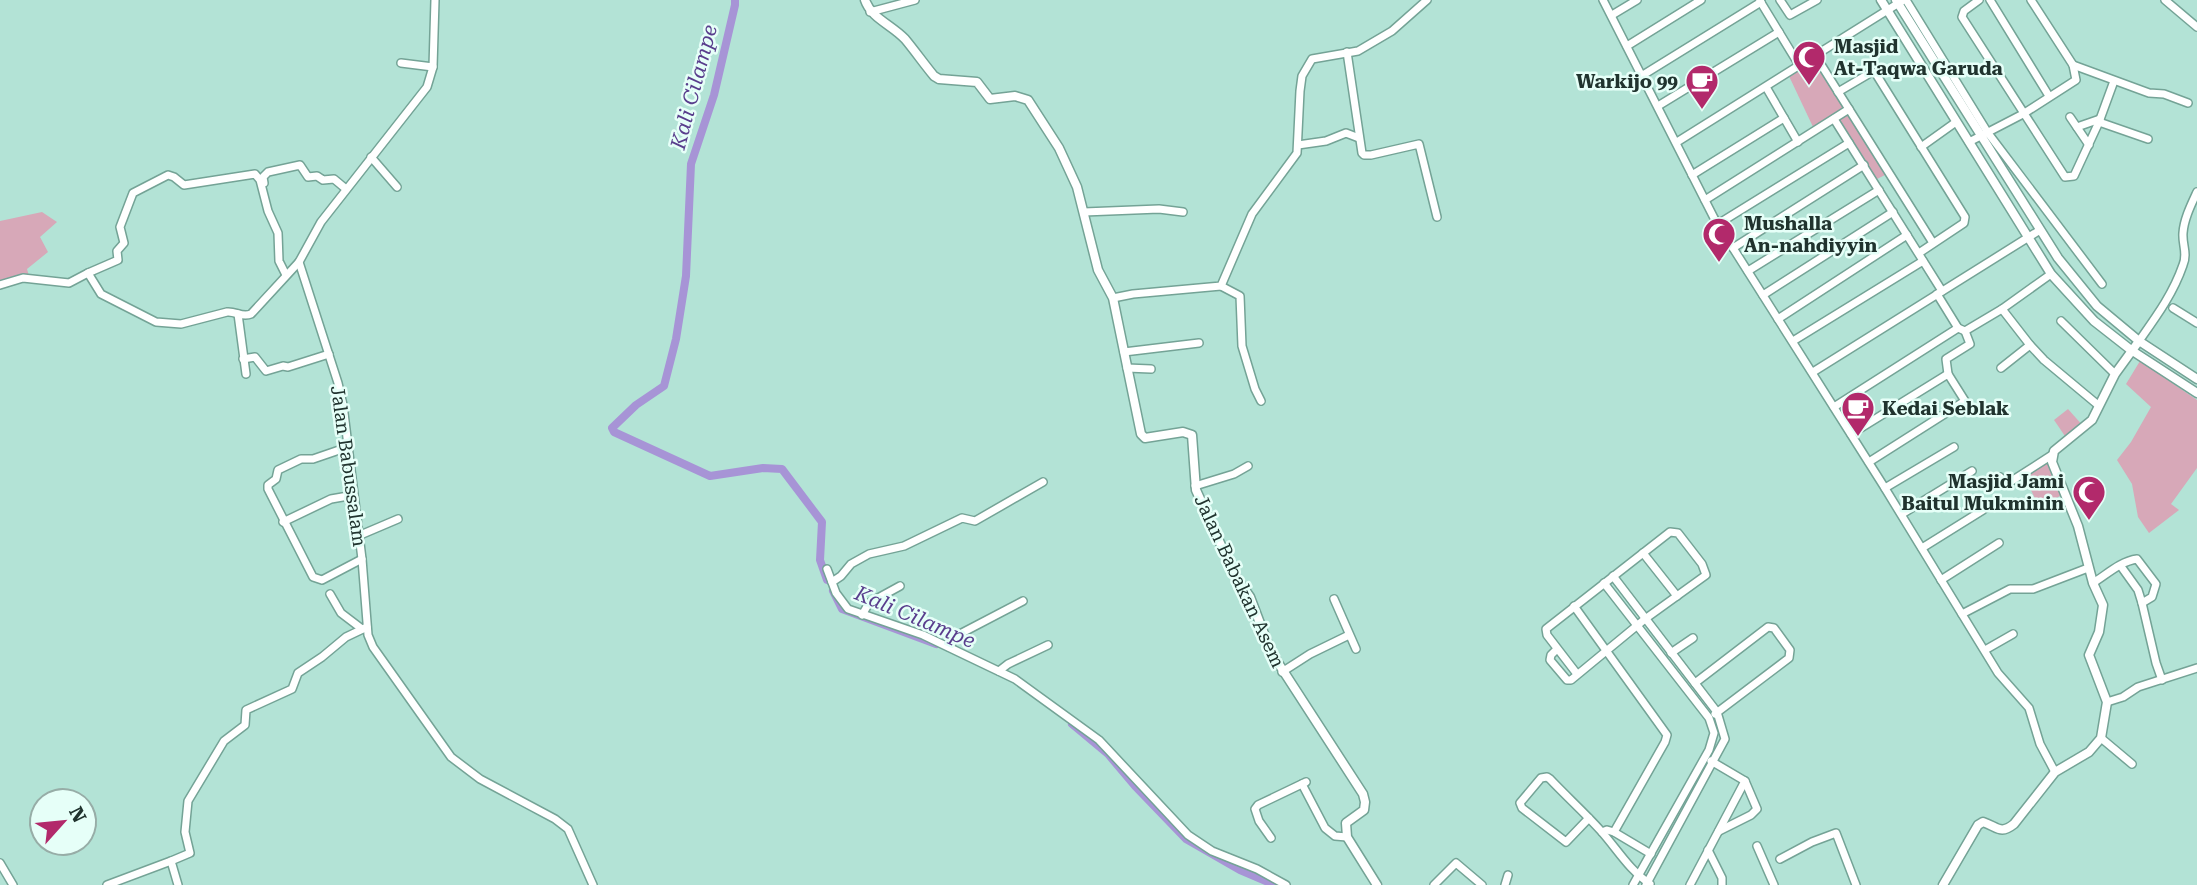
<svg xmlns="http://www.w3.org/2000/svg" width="2197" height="885" viewBox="0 0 2197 885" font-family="'Roboto Serif',serif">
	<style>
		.green { fill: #d7a8b8 }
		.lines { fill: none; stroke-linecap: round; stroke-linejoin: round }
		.canal { stroke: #a794d6; stroke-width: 8 }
		.minor-casing { stroke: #74a396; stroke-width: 10 }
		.tertiary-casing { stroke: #74a396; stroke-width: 11 }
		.minor { stroke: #fff; stroke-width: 7 }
		.tertiary { stroke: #fff; stroke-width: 8 }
		.labels { text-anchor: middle; stroke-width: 5; stroke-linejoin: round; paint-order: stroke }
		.poi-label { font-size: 19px; font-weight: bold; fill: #20332e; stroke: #e6fff8; text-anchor: start }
		.street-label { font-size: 19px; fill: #20332e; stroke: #e6fff8 }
		.water-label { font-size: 21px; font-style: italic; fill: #593e8d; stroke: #e6fff8 }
	</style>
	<rect width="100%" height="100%" fill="#b3e3d6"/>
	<g class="green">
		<path d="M1814 58 1846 109 1814 129 1788 74Z"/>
		<path d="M1849 110 1889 173 1875 180 1835 118Z"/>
		<path d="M42 212 57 222 40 237 48 252 27 269 31 283 18 281 0 287V221Z"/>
		<path d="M2140 361 2197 400V468L2171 504 2179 510 2149 533 2138 517 2132 484 2117 460 2131 442 2151 407 2126 384Z"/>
		<path d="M2068 409 2084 427 2067 439 2054 420Z"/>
		<path d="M2050 457 2062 495 2039 507 2022 471 2039 459Z"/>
	</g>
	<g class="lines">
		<g class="canal">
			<path d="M735 0V5L714 95 691 164 686 276 676 339 664 386 636 405 612 428 614 432 710 476 763 468 782 469 822 522 820 560 827 580"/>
			<path d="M833 591 842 609 936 644"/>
			<path d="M1072 724 1108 754 1135 786 1186 839 1240 870 1275 885"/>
		</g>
		<defs>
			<g id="minor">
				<path d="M435 0 433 67 427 87 321 222 299 262 338 383 343 405 362 559 368 635 373 647 451 757 480 779 555 819 568 829 593 885"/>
				<path d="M1603 0 1714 218 1883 485 1998 673 2029 708 2040 744 2055 772"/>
				<path d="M1780 0 1790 15 1817 0"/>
				<path d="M1906 0 1988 133 2102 284"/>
				<path d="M1979 0 1964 11 1962 17 2065 177 2074 176 2099 122 2114 81"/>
				<path d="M1990 0 2049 96"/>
				<path d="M2165 0 2197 27"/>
				<path d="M1760 1 1799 65"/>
				<path d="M870 12 915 0"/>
				<path d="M1612 15 1637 0"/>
				<path d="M1627 46 1701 0"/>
				<path d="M1347 52 1362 153 1364 155H1371L1419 144 1437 217"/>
				<path d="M1815 55 1933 243"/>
				<path d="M401 63 433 67"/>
				<path d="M2073 65 2149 93 2164 94 2188 103"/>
				<path d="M1643 75 1761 2"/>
				<path d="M1766 87 1798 142"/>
				<path d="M1838 92 1872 72 1876 74 1965 217 1964 223 1919 253"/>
				<path d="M1658 106 1779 32"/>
				<path d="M2070 117 2089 145"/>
				<path d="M1834 119 1942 291"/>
				<path d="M2099 122 2148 139"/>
				<path d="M2077 127 2100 119"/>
				<path d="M1677 142 1902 1"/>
				<path d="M1969 142 2023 114 2076 80 2073 65 2031 0"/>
				<path d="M1298 145 1326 141 1346 133 1359 138"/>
				<path d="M1921 147 1956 122"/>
				<path d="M371 157 397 187"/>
				<path d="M1692 175 1784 118"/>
				<path d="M264 183 263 177 268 172 300 165 308 177 317 176 323 180 334 179 346 189"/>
				<path d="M1705 200 1849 109"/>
				<path d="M1084 212 1159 209 1183 212"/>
				<path d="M1718 224 1849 143"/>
				<path d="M1733 248 1864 165"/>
				<path d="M1748 271 1879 190"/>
				<path d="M88 273 118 260 117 251 124 243 120 227 133 193 168 175 174 177 184 185 255 174 260 180 268 211 278 233 279 261 286 275"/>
				<path d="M2051 274 2002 309 2030 345 2044 360 2098 405"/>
				<path d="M0 285 23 278 69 283 88 273 101 294 156 322 181 324 227 312C236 311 242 318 251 314L299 262"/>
				<path d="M1221 286 1240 296 1242 346 1255 389 1261 401"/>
				<path d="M1937 294 1958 328 1965 331 2002 309"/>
				<path d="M1763 295 1893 212"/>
				<path d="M1113 298 1133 294 1221 286 1252 214 1297 153 1300 91 1302 76 1312 59 1358 51 1392 31 1427 0"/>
				<path d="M2173 308 2197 323"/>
				<path d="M238 314 246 374"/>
				<path d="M1778 319 1907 235"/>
				<path d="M2061 321 2115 374"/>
				<path d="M1793 341 1923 261"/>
				<path d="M2139 341C2156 317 2173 294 2183 265 2188 253 2182 245 2183 233 2184 219 2191 205 2197 192"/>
				<path d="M1124 352 1199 343"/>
				<path d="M243 359 255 357 266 371 283 366 288 367 329 354"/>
				<path d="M1127 368 1151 369"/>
				<path d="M2001 368 2030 345"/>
				<path d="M1813 372 2040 230"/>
				<path d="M1948 374 1946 359 1970 344 1965 331"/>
				<path d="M1834 407 1958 328"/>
				<path d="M1851 434 1948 374 1965 401 1869 462"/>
				<path d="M348 447 313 459H301L278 470 276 479 268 485V489L313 577 322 580 362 559"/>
				<path d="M2000 477 2005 482H2010L2052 455"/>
				<path d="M1195 486 1234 474 1248 466"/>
				<path d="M1885 488 1954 447"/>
				<path d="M1902 514 1972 471"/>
				<path d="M283 522 331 499 354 495"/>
				<path d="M358 536 398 519"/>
				<path d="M1922 548 1983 510"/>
				<path d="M1643 553 1677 596"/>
				<path d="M827 569 836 593 848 609 923 635 1015 679 1099 740 1188 835 1212 851 1257 869 1286 885"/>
				<path d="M1613 576 1717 712 1725 739 1646 885"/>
				<path d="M1941 580 1999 543"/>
				<path d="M832 582 841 576 851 564 869 554 904 546 962 518 975 521 1043 482"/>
				<path d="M1604 583 1709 718 1714 733 1709 750 1633 885"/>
				<path d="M2093 583C2106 575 2121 561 2137 559L2156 584 2152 597 2142 603 2138 590 2120 565"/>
				<path d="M330 594 341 613 362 629"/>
				<path d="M1334 599 1356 649"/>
				<path d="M2142 603 2156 663 2162 680"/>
				<path d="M1574 606 1667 735 1665 742 1614 832 1607 830 1602 832"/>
				<path d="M1962 614 2010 589H2033L2088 568"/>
				<path d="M862 615 869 603 900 586"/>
				<path d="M949 647 958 635 1023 601"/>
				<path d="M1557 649 1551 655 1550 660 1567 680H1571L1645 619 1706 575 1702 564 1678 533 1670 532 1546 629 1547 635 1577 674"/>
				<path d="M1985 650 2013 634"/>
				<path d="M1671 653 1693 638"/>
				<path d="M999 671 1008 664 1048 645"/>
				<path d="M1282 672 1310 654 1349 635"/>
				<path d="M1695 683 1768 627 1774 628 1790 650 1789 658 1715 714"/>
				<path d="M2107 702 2123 697 2138 687 2197 668"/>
				<path d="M2101 738 2132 764"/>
				<path d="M1711 761 1745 781 1757 809 1751 815 1719 831"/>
				<path d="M1302 784 1325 828 1335 836 1347 837"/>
				<path d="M1589 818 1566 842 1522 808 1520 803 1541 778 1547 777 1550 779C1567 797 1585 813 1601 831 1617 849 1630 871 1650 884"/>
				<path d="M1614 832 1651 854"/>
				<path d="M1271 838 1259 821 1255 809 1258 805 1306 782"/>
				<path d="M1757 846 1774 885"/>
				<path d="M1708 850 1722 878V885"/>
				<path d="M1780 859 1812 842 1836 833 1856 885"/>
				<path d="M0 863 13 885"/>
				<path d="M107 885 171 861"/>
				<path d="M178 885 171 861 190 853 185 832 188 801 224 741 245 725 246 710 292 689 298 673 322 657 346 637 367 627"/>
				<path d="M1434 885 1456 863 1482 885"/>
				<path d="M1505 885 1508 875"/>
				<path d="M1690 885 1745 781"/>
			</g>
			<g id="tertiary">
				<path d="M865 0C871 18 892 25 905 39 915 51 924 64 934 76L939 79 977 82 990 99 1015 96 1028 100 1059 148 1077 187 1098 270 1113 298 1141 434 1145 438 1183 432 1192 435 1196 490 1234 574 1250 597 1271 652 1363 794 1365 802 1364 810 1346 823 1347 837 1377 885"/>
				<path d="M1881 0 2051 274 2094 321 2131 350 2197 393"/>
				<path d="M1896 0 2058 258 2097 306 2139 341 2197 379"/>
				<path d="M1943 885 1978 825 1983 822C1998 827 2000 835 2014 824L2055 772 2089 752 2101 738 2107 702 2089 655 2099 632 2103 605 2093 583 2078 526 2052 462 2054 451 2092 420 2115 374 2139 341"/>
			</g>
		</defs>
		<use href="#minor" class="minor-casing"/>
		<use href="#tertiary" class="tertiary-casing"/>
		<use href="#minor" class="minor"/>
		<use href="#tertiary" class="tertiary"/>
	</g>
	<defs>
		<symbol id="mosque-pin" viewBox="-11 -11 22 30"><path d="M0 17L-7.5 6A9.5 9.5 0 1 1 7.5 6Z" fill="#b2296b" stroke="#e6fff8"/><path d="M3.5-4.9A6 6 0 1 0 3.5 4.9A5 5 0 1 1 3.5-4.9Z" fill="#fff"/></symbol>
		<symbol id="cafe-pin" viewBox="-11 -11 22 30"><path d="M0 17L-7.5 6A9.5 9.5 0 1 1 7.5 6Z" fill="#b2296b" stroke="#e6fff8"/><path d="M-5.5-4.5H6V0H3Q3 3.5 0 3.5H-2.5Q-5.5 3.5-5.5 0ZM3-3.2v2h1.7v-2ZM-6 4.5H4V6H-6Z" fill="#fff"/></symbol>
	</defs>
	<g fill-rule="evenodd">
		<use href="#mosque-pin" x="1790" y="38" width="38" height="52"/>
		<use href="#cafe-pin" x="1683" y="62" width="38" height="52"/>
		<use href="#mosque-pin" x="1700" y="215" width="38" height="52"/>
		<use href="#cafe-pin" x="1839" y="389" width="38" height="52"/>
		<use href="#mosque-pin" x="2070" y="473" width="38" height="52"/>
	</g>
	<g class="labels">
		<g class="poi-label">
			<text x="1834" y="53">Masjid<tspan x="1834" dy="22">At-Taqwa Garuda</tspan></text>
			<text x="1678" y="88" text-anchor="end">Warkijo 99</text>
			<text x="1744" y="230">Mushalla<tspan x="1744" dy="22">An-nahdiyyin</tspan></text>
			<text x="1882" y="415">Kedai Seblak</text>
			<text x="2064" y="488" text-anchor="end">Masjid Jami<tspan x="2064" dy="22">Baitul Mukminin</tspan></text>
		</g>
		<g class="street-label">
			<text transform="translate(349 466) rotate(82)" y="7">Jalan Babussalam</text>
			<text transform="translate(1240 581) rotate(65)" y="7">Jalan Babakan Asem</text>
		</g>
		<g class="water-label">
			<text transform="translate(694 87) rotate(-75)" y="7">Kali Cilampe</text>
			<text transform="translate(915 617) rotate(23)" y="7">Kali Cilampe</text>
		</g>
	</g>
	<g transform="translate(63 822) rotate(63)"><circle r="33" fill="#e6fff8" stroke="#97ada7" stroke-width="2"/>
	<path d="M0-5L12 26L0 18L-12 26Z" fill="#b2296b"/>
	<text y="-10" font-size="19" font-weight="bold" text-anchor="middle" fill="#20332e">N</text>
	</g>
</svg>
